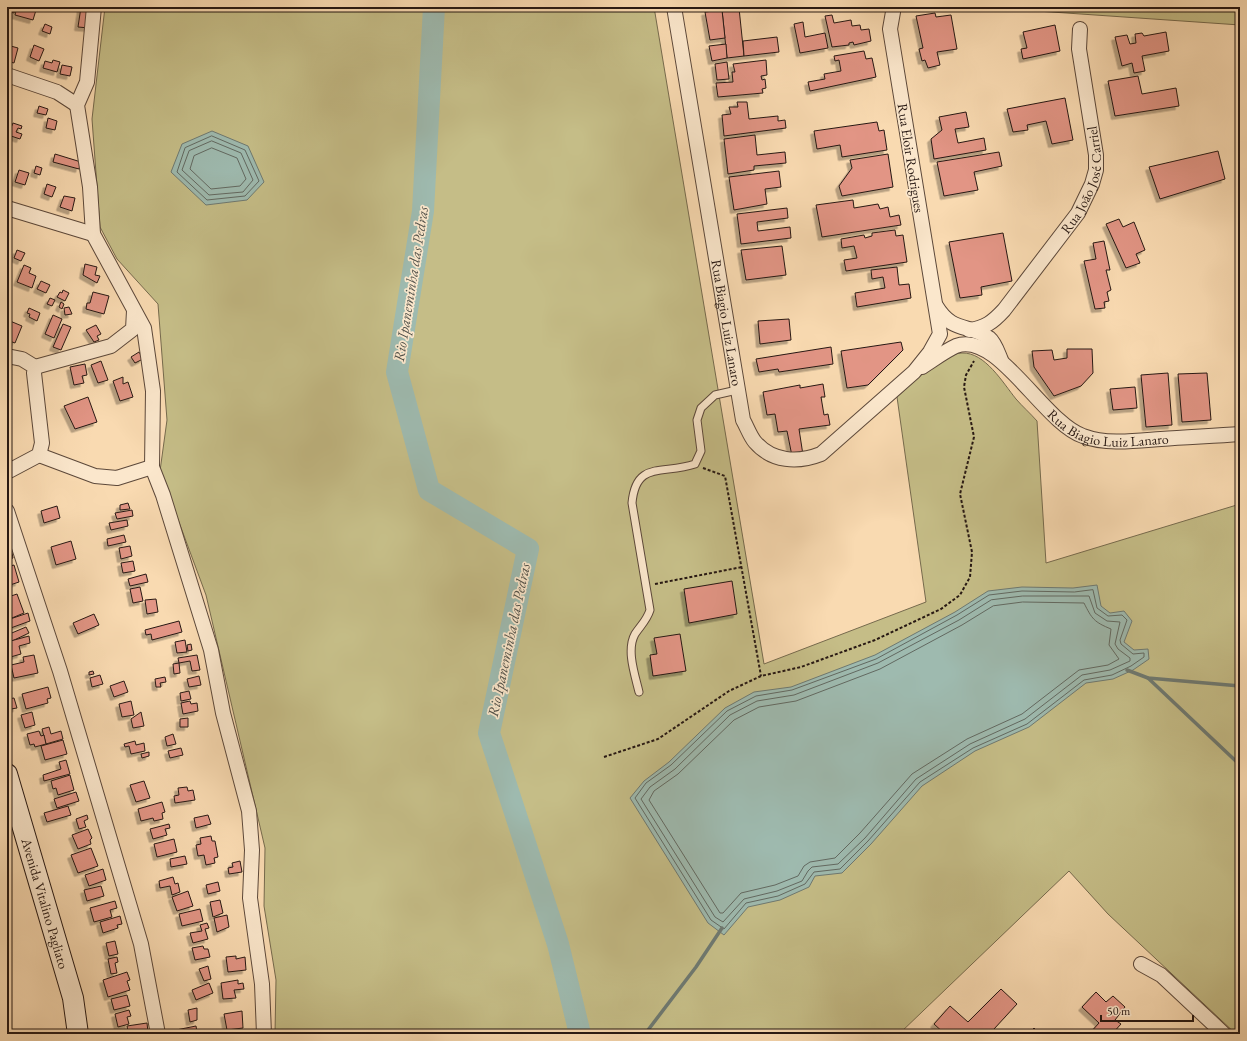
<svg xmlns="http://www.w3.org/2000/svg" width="1247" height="1041" viewBox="0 0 1247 1041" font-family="'EB Garamond',serif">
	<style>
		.green { fill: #c5bd87; stroke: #766a4d }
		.water { fill: #9ebaaf; stroke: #6e7971 }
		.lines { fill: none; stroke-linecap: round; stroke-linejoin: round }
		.shore { stroke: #626961; stroke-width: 1 }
		.stream { stroke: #6e7971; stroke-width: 3.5 }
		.river { stroke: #9ebaaf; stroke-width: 22 }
		.building { fill: #e29585; stroke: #271813; filter: url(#shadow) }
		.lane-casing { stroke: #5c483a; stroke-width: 9 }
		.street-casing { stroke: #5c483a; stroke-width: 16 }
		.secondary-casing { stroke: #271813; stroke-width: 22 }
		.path { stroke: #271813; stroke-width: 2; stroke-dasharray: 3 2; stroke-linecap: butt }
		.lane { stroke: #fbe7cc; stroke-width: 7 }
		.street { stroke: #fbe7cc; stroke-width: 14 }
		.secondary { stroke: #fbe7cc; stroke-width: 20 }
		.labels { text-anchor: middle; stroke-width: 3.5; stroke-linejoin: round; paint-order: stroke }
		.street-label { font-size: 14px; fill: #271813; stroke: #fbe7cc }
		.water-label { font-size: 15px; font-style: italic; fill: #51514a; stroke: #fbe7cc }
	</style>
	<defs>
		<filter id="shadow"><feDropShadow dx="-3.5" dy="3.5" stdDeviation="0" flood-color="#0004"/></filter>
	</defs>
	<rect width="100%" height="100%" fill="#f9dab1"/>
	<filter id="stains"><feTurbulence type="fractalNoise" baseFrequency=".005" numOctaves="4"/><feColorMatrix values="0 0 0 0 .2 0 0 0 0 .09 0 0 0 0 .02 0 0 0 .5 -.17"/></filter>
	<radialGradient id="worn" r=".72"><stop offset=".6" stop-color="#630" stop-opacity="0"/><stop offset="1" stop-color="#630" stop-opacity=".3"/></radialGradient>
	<g class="green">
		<path d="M105 7H654L764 664 926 602 897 397C912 383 942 353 962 353 985 352 1003 383 1016 399 1022 406 1030 413 1037 421L1046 563 1240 504V1034H1236L1108 914 1069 871 899 1034H275L276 980 264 906 265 848 206 595 160 471 167 420 158 304 117 259 100 227 92 119Z"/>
		<path d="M979 7H1240V25Z"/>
	</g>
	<g class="water">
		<path d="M212 131 248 146 264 182 247 200 206 205 171 172 182 144Z"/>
		<path d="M1097 585 1101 606 1110 613 1124 611 1132 621 1124 642 1134 650 1148 649 1149 659 1133 670 1113 679 1086 683 1029 727 975 751 922 786 871 844 842 873 815 876 809 887 780 900 748 907 724 935 708 923 630 798 644 781 669 762 725 708 754 692 791 687 875 655 955 612 988 591 1022 587 1073 588Z"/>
	</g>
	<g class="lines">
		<g class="shore">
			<path d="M212 136 245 150 259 181 245 196 207 200 177 172 185 148Z"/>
			<path d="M212 141 241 153 253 180 243 192 209 195 182 170 189 151Z"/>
			<path d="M212 148 237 158 246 179 240 186 211 189 190 169 194 156Z"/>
			<path d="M1093 590 1097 608 1108 616 1122 615 1127 620 1120 640 1121 644 1133 654 1144 653V657L1131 666 1112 675 1084 680 1027 724 973 748 920 782 868 841 840 869 814 872 805 884 778 896 746 903 724 929 711 920 635 798 646 783 671 765 727 711 756 696 792 690 876 659 957 615 989 595 1022 591 1074 592Z"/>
			<path d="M1023 596H1089L1095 613 1107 621 1120 622 1115 644 1118 649 1130 658V661L1110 670 1082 675 1025 719 970 744 916 779 865 838 838 864 812 867 808 871 802 881 777 891 744 899 723 922 715 917 641 799 650 787 675 769 730 715 757 701 794 695 878 663 959 620 991 600Z"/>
			<path d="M1023 602 1084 603C1092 619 1094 622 1111 629L1109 645 1119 659 1108 665 1079 670 1022 714 967 739 912 774 860 833 835 858 810 862 804 866 798 876 775 885 741 893 723 913H720L649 800 654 791 678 774 734 720 759 707 796 701 880 669 962 625 993 606Z"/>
		</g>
		<g class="stream">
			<path d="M1127 670 1148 678 1240 686"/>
			<path d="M1148 678 1240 765"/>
			<path d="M645 1034 696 967 722 928"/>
		</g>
		<path class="river" d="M434 7 423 211 397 372 429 490 528 549 489 733 558 944 580 1034"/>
	</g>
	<g class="building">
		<path d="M7 7H16L14 13 7 11Z"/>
		<path d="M17 7 27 10 28 7 36 10 33 20 15 15Z"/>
		<path d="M81 7H92L89 28 78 27Z"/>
		<path d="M739 8 744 56 727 58 722 10Z"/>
		<path d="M722 10 725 38 710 40 705 12Z"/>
		<path d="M935 13 936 17 951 15 957 49 937 52 940 65 928 68 925 60 922 61 919 49 923 48 916 16Z"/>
		<path d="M832 15 834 23 851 20 852 26 860 25 861 30 869 29 871 41 854 45 853 42 849 43V45L832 47 825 16Z"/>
		<path d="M803 22 805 37 825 33 828 48 800 53 794 24Z"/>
		<path d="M45 24 52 27 50 34 42 31Z"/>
		<path d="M1055 25 1060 51 1023 59 1021 49 1027 48 1023 32Z"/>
		<path d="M1166 32 1169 51 1142 56 1145 71 1134 73 1132 63 1122 66 1115 37 1127 35 1130 44 1136 43 1135 34 1142 33 1144 36Z"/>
		<path d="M777 37 779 52 744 56 743 41Z"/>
		<path d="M726 44 727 58 712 61 709 46Z"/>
		<path d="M7 45 18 48 14 63 7 61Z"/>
		<path d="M34 45 44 49 39 61 30 57Z"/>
		<path d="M864 51 866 59 872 58 876 77 810 91 808 82 825 79 824 74 841 71 839 60 835 61 834 56Z"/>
		<path d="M53 60 60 62 57 72 43 68 45 61 52 63Z"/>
		<path d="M766 60 767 75 761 76 762 80 765 79 766 88 762 89 763 93 718 97 716 83 733 82 732 72H735L733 64Z"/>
		<path d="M727 62 729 79 717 80 715 64Z"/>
		<path d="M62 65 72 67 70 76 60 74Z"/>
		<path d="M1138 76 1142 94 1176 88 1179 106 1115 116 1108 81Z"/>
		<path d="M1065 98 1073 140 1052 144 1046 121 1027 125 1028 130 1013 132 1007 109Z"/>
		<path d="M737 102H747L749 119 778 116V121L785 120 786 128 724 136 722 115 731 114 729 107H738Z"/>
		<path d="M39 106 48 109 46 115 37 113Z"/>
		<path d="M966 112 969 127 955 129 958 143 984 138 986 150 934 159 931 139 942 130 939 117Z"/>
		<path d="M48 118 57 121 55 130 46 128Z"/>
		<path d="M877 122 879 131 884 130 887 150 842 157 840 145 817 149 814 131Z"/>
		<path d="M13 123 22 126 21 129 18 128 16 132 22 134 20 139 8 135Z"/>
		<path d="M755 135 757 155 785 152 786 163 754 166V170L728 174 724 139Z"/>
		<path d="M1218 151 1225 179 1160 199 1149 167Z"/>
		<path d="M999 152 1002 166 974 172 978 190 944 196 937 162Z"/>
		<path d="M55 154 81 162 79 169 53 162Z"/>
		<path d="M888 154 893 187 842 196 839 186 852 168 850 160Z"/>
		<path d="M36 166 42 168 40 175 34 173Z"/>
		<path d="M19 170 29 173 25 185 15 182Z"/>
		<path d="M779 171 781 187 765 189 767 204 734 210 729 177Z"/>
		<path d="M47 184 56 187 52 197 44 194Z"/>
		<path d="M64 196 75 198 72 211 60 207Z"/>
		<path d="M853 200 854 208 878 204 880 209 888 207 890 217 899 215 901 225 822 237 816 205Z"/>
		<path d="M787 208 788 218 757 222 758 231 790 227 791 238 741 244 737 214Z"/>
		<path d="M1119 219 1123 227 1134 222 1145 250 1136 254 1140 263 1126 268 1106 224Z"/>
		<path d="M895 230 896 236 903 235 907 262 846 271 844 260 857 258 854 246 842 248 841 239 864 235 865 238 872 236V233Z"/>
		<path d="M1003 233 1012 281 981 287 982 295 960 298 949 242Z"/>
		<path d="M1104 241 1110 270H1106L1111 290 1107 292 1109 301 1104 302 1105 308 1095 309 1084 261 1096 259 1093 243Z"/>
		<path d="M782 246 786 275 746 280 741 250Z"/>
		<path d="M17 250 25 253 21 261 14 258Z"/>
		<path d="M85 264 97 267 95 275 100 276 97 283 83 275Z"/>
		<path d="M24 265 31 268 29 273 36 276 32 288 17 282Z"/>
		<path d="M897 267 899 285 909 284 911 298 857 307 855 293 885 288 883 277 872 279 871 270Z"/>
		<path d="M41 281 50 285 46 293 37 289Z"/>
		<path d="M63 290 69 293 65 301 57 297 60 292 62 293Z"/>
		<path d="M93 292 109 296 104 314 86 309 87 303H90Z"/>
		<path d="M50 298 55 300 52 306 47 304Z"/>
		<path d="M61 302 64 304 62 309 59 307Z"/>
		<path d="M69 307 72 314 65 315 64 308Z"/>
		<path d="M29 308 40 313 37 321 29 317 30 314 27 313Z"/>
		<path d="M53 315 62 319 54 338 45 334Z"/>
		<path d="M789 319 791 340 760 344 758 321Z"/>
		<path d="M10 321 22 326 15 343 7 340V329Z"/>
		<path d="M63 324 71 327 61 350 53 347Z"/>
		<path d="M96 325 101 334 97 336 99 340 94 342 86 330Z"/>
		<path d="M901 342 903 350 868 385 847 388 841 351Z"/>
		<path d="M831 347 833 364 779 372 778 369 759 372 756 359Z"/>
		<path d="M1067 349H1092L1093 373 1081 386 1054 396 1034 367 1032 351 1052 350 1054 360 1067 358Z"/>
		<path d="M139 352 143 359 135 363 131 357Z"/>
		<path d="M101 361 108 380 98 383 91 365Z"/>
		<path d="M85 364 87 375 82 376 84 383 74 385 70 367Z"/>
		<path d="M1168 373 1172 425 1146 427 1141 375Z"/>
		<path d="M1207 373 1211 420 1182 422 1178 374Z"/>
		<path d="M123 377V384L128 382 133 397 120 401 113 381Z"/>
		<path d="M823 384 825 397H821L824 415 828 414 830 425 799 429 803 455 792 456 787 431 778 432 775 414 767 415 763 392 800 385V388Z"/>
		<path d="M1135 387 1137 408 1113 410 1110 389Z"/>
		<path d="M88 397 97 422 75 429 64 406Z"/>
		<path d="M128 503 130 509 120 510V505Z"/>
		<path d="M57 506 60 518 44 523 41 511Z"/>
		<path d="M132 510 133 516 117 519 115 513Z"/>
		<path d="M127 520 128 526 111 530 109 523Z"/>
		<path d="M124 535 126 542 108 546 107 539Z"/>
		<path d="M71 541 76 559 56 565 51 547Z"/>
		<path d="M130 546 132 556 121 559 119 548Z"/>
		<path d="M11 549 13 558 7 560V550Z"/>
		<path d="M133 561 135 571 123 573 121 563Z"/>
		<path d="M14 565 19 582 7 586V567Z"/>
		<path d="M146 574 148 582 130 586 128 579Z"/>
		<path d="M732 581 737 614 689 623 684 589Z"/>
		<path d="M140 587 143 601 133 603 130 589Z"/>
		<path d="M17 594 24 613 7 620V606L11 604 8 597Z"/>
		<path d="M156 599 158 612 147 614 145 600Z"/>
		<path d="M28 613 30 621 8 629 7 620Z"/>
		<path d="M94 614 99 625 78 634 73 623Z"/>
		<path d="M179 621 182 632 152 640 151 634 146 635 145 630Z"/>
		<path d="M26 627 29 633 10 642 7 635Z"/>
		<path d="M680 634 686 671 653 676 650 655 657 654 654 638Z"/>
		<path d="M29 636 30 643 19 646 21 654 7 658V642Z"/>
		<path d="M185 640 187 652 177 653 175 642Z"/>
		<path d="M191 644 192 650 188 651 187 645Z"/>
		<path d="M34 655 38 673 14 678 11 665 24 662 23 657Z"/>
		<path d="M197 655 200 670 192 671 190 661 179 663 178 658Z"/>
		<path d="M179 663 180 673 174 674 173 664Z"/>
		<path d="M93 671 94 674 89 675V672Z"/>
		<path d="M100 675 103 684 92 687 90 678Z"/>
		<path d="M199 676 201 685 189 687 187 679Z"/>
		<path d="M165 677 166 682 160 683 161 687H156L155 679Z"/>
		<path d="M124 681 128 692 114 697 110 686Z"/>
		<path d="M48 687 51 698 47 699 48 703 26 709 22 694Z"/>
		<path d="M189 691 191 699 181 701 180 693Z"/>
		<path d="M14 698 17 708 11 709 8 699Z"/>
		<path d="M131 701 134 715 122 717 119 704Z"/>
		<path d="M190 701 191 704 197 703 198 711 183 714 181 703Z"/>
		<path d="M32 712 35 725 25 728 21 715Z"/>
		<path d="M141 712 144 726 133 728 131 719Z"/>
		<path d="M188 718V727H180V719Z"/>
		<path d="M49 727 51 734 61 731 63 739 46 744 42 729Z"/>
		<path d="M39 731 41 736 44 735 46 744 35 747 34 744 30 745 27 734Z"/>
		<path d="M173 734 176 744 167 746 165 737Z"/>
		<path d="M63 740 67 754 45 760 41 746Z"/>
		<path d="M135 741 136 745 144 743 145 751 131 754 129 746 125 747 124 744Z"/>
		<path d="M181 748 183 755 170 758 168 751Z"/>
		<path d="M149 752V756L142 758 141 754Z"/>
		<path d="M66 760 70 774 44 781 43 775 61 769 59 762Z"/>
		<path d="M70 775 74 790 58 795 56 788 53 789 51 781Z"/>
		<path d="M144 781 150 798 136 802 130 785Z"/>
		<path d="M187 787 188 791 193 790 195 800 175 803 174 796 179 795 178 788Z"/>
		<path d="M76 792 79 801 57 808 54 799Z"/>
		<path d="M162 802 165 812 162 813 163 819 154 821 153 818 141 821 138 809Z"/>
		<path d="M68 806 71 815 47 822 44 813Z"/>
		<path d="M87 815 88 819 84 821 86 827 79 829 76 819Z"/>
		<path d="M208 815 211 824 196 828 194 818Z"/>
		<path d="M169 824 170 828 165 829 167 835 153 839 150 829Z"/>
		<path d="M88 829 92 838 90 840 91 844 78 849 72 835Z"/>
		<path d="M211 836 212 841H215L218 857 214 858 215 863 206 865 204 855 198 856 196 845 201 844 200 838Z"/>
		<path d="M174 839 177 852 157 857 154 844Z"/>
		<path d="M91 848 98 866 78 873 71 855Z"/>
		<path d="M185 856 187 864 171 867 170 859Z"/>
		<path d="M240 861 242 872 229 874 228 868 233 867 232 863Z"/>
		<path d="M103 869 106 880 89 886 85 875Z"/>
		<path d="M173 877 175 884 178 883 180 892 172 895 170 886 160 888 159 881Z"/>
		<path d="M218 882 220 891 208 894 206 885Z"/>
		<path d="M101 886 104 896 87 901 84 890Z"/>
		<path d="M188 891 193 906 177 911 172 897Z"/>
		<path d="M220 900 223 913 213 917 210 902Z"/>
		<path d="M115 901 117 908 110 910 112 917 94 922 90 908Z"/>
		<path d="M200 909 203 921 182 926 179 914Z"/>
		<path d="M227 915 229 927 217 932 214 918Z"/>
		<path d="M120 916 122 924 117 925 118 928 103 933 100 922Z"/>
		<path d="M207 923 209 928 205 929 208 939 193 943 190 933 202 931 200 925Z"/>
		<path d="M115 941 118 954 109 956 106 943Z"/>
		<path d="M203 946 204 949H208L210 957 195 960 192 948Z"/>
		<path d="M236 956V959L245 957 246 970 228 972 226 957Z"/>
		<path d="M117 957 118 962 115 963 117 973 111 974 108 959Z"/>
		<path d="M208 966 211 979 204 981 199 969Z"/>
		<path d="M127 972 130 980 127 981 130 990 108 997 103 980Z"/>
		<path d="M238 980V984L243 983 244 989 234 990 236 998 223 999 221 983Z"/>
		<path d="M209 983 213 993 196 1000 192 990Z"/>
		<path d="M1001 989 1017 1004 994 1029 998 1034H945L934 1024 950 1006 968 1022Z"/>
		<path d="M1096 992 1106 1002 1113 996 1125 1007 1115 1020 1121 1024 1112 1034H1089L1099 1023 1082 1007Z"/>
		<path d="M127 995 130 1006 114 1010 111 999Z"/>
		<path d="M197 1008V1020L190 1022 188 1010Z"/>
		<path d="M129 1010 131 1016 127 1017 129 1024 118 1027 115 1014Z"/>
		<path d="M242 1011 243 1028 227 1030 224 1014Z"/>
		<path d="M147 1023 148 1032 143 1034H124L123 1032 128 1031 127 1026Z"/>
		<path d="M196 1026 197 1032 201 1031 202 1034H177L176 1030Z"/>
		<path d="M1034 1028 1040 1034H1028Z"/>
		<path d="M234 1030 235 1034 244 1032V1034H225V1032Z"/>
	</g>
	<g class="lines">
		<defs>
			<path id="lane" d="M639 692C635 675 626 650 635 634 641 625 647 620 650 610L632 503C636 460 663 475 695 464L701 451 697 420 701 408 715 395 737 390"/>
			<g id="street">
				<path d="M94 7 87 82 77 105 90 187 93 234 144 328 153 391 152 467 163 495 211 650 223 713 249 811 252 850 250 898 262 984 264 1034"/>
				<path id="s1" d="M674 7 743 420C747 427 750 436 755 442 772 462 798 463 821 454L914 372 930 352 940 334 890 29 893 12"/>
				<path d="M7 75 57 92 77 105"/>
				<path d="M7 208 93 234"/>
				<path d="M936 306C953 334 969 323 989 338 995 343 998 353 1001 360"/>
				<path id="s2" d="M969 330C985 328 993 322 1004 310L1078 213 1092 184 1096 170V155L1079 49 1080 29"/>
				<path d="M7 356 22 359 35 367 34 373 42 443 39 455 7 472"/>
				<path d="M35 367 111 346 133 329 134 311"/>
				<path id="s3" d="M922 367C933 360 945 351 956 346 997 330 1044 423 1083 436 1107 445 1135 441 1161 439 1187 437 1214 436 1240 434"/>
				<path d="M39 455 95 476 117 478 152 467"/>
				<path d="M7 511 60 671 141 944 158 1034"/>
				<path d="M1141 964 1161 975 1224 1034"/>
			</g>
			<g id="secondary">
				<path id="s4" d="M7 774 73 998 78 1034"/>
			</g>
		</defs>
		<use href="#lane" class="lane-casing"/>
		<use href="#street" class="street-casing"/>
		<use href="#secondary" class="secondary-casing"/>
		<g class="path">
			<path d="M703 468 725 476 761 676"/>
			<path d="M655 584 742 567"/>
			<path d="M604 757 658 739 729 691 761 676 801 667 875 640 941 609 960 595 970 577 972 552 960 494 974 437 964 387 966 375 974 361"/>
		</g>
		<use href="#lane" class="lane"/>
		<use href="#street" class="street"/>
		<use href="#secondary" class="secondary"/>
	</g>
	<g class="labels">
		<g class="street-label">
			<text transform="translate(911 158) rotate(81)" y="5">Rua Eloir Rodrigues</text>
			<text dy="5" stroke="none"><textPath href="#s2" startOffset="197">Rua João José Carriel</textPath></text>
			<text dy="5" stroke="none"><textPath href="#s1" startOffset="320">Rua Biagio Luiz Lanaro</textPath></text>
			<text dy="5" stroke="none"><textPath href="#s3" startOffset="224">Rua Biagio Luiz Lanaro</textPath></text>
			<text dy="5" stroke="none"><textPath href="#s4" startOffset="135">Avenida Vitalino Pagliato</textPath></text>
		</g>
		<g class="water-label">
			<text transform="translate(411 284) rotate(-81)" y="5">Rio Ipaneminha das Pedras</text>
			<text transform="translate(509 640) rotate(-78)" y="5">Rio Ipaneminha das Pedras</text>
		</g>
	</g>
	<rect width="1247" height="1041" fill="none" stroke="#f9dab1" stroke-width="24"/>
	<rect x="8" y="8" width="1231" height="1025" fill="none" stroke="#271813" stroke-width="2"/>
	<rect x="12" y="12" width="1223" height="1017" fill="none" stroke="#271813"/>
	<path d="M1101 1015v6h92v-6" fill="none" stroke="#271813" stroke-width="2"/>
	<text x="1107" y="1015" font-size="12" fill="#271813" stroke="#fbe7cc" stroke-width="3" paint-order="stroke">50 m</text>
	<rect width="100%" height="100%" filter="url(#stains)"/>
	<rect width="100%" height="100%" fill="url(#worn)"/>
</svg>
